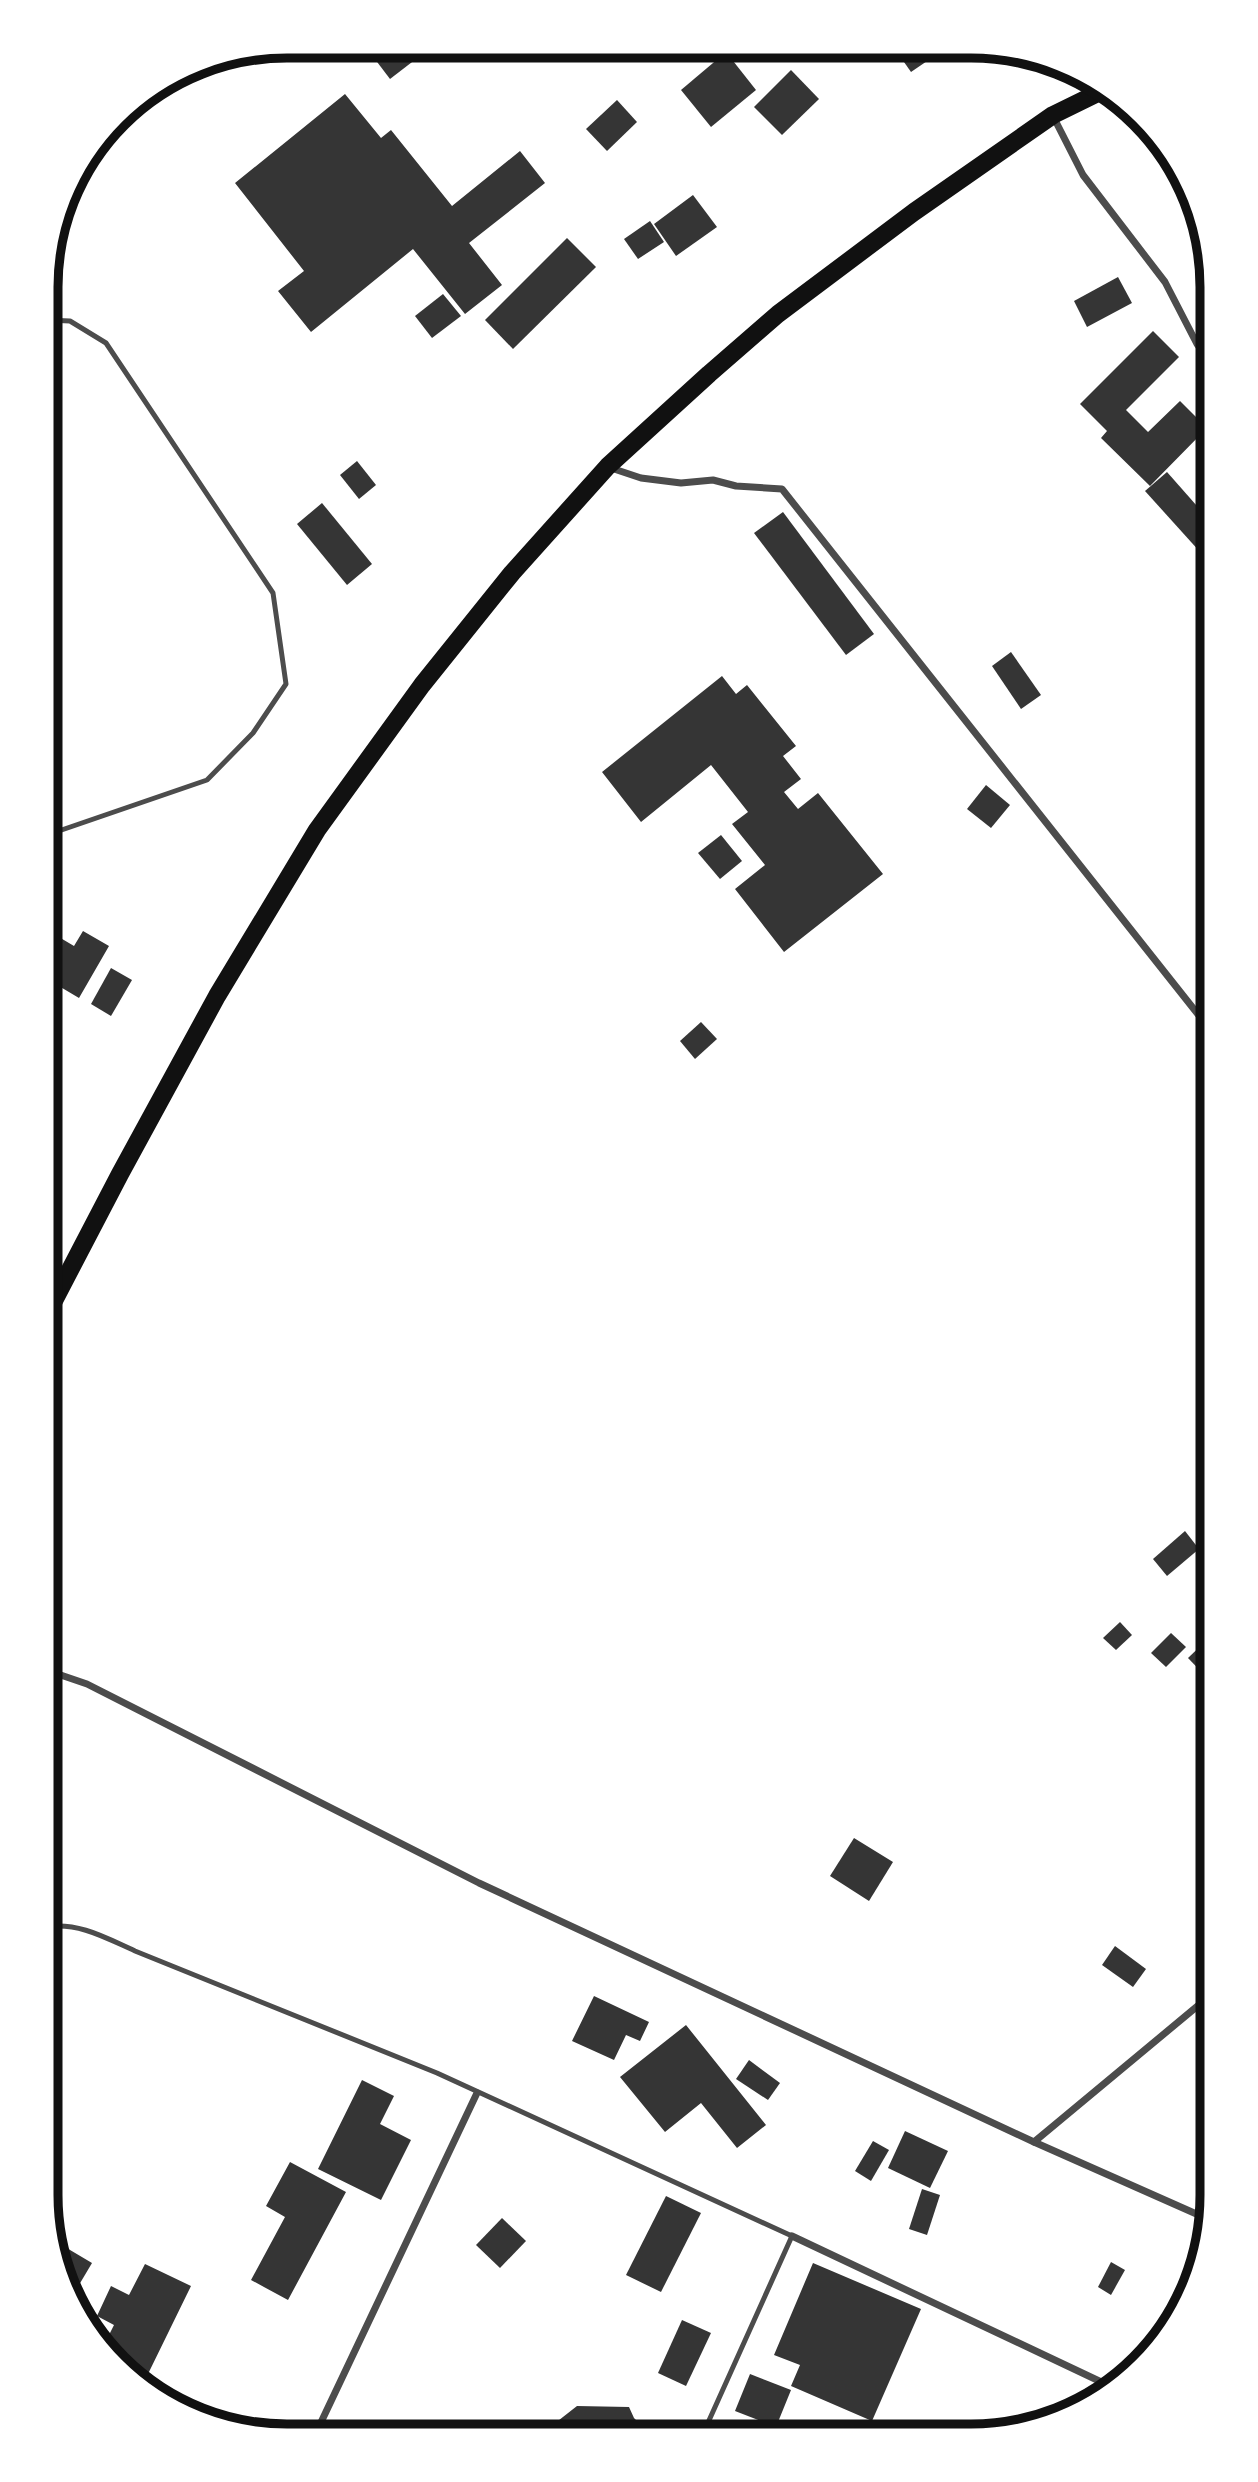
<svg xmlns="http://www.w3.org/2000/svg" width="1258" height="2482" viewBox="0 0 1258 2482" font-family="Ubuntu,sans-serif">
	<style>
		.building { fill: #353535 }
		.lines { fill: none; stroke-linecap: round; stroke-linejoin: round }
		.service { stroke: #4c4c4c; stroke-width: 5 }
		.minor { stroke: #4c4c4c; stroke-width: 7 }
		.primary { stroke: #111; stroke-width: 18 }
		.rim { fill: none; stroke: #111; stroke-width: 9 }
	</style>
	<rect width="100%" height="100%" fill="#fff"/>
	<g class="building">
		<path d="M365 46H407L416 59 390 79Z"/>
		<path d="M901 49H928L933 57 911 72 897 52Z"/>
		<path d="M726 52 756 90 711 127 681 90Z"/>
		<path d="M791 70 819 99 782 135 754 107Z"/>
		<path d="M345 94 381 138 391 130 452 206 520 151 545 183 469 243 502 285 465 314 413 249 311 332 278 291 304 271 235 183Z"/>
		<path d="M617 100 637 122 607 151 586 129Z"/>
		<path d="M693 195 717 227 676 256 654 224Z"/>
		<path d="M650 221 664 242 638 259 624 239Z"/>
		<path d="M567 238 596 267 513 349 485 320Z"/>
		<path d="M1118 277 1132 303 1087 327 1074 301Z"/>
		<path d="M443 294 461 316 432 338 415 316Z"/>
		<path d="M1153 331 1179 357 1126 410 1148 432 1180 401 1207 428 1150 486 1101 438 1107 431 1080 404Z"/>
		<path d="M357 461 376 485 359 499 340 475Z"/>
		<path d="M1167 472 1212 523V542L1201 553 1145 491Z"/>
		<path d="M322 503 372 564 347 585 297 524Z"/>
		<path d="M783 512 874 634 846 655 754 533Z"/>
		<path d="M1011 652 1041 695 1021 709 992 666Z"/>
		<path d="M722 676 736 694 747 685 796 746 783 756 801 779 784 792 798 809 818 793 883 874 784 952 735 889 765 865 732 824 748 812 711 765 641 822 602 772Z"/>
		<path d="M986 785 1010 805 991 828 967 809Z"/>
		<path d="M721 835 742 861 720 879 698 853Z"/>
		<path d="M47 930 74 946 83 931 109 946 79 998 47 979Z"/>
		<path d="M111 968 132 980 111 1016 91 1004Z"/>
		<path d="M701 1022 717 1039 695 1059 680 1041Z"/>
		<path d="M1185 1531 1199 1549 1167 1576 1153 1559Z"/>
		<path d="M1120 1622 1132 1635 1116 1650 1103 1638Z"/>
		<path d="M1171 1633 1186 1647 1166 1667 1151 1653Z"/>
		<path d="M1212 1635V1683L1188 1658Z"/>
		<path d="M854 1838 893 1862 869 1901 830 1876Z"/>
		<path d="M1212 1846V1877L1198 1855Z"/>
		<path d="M1115 1946 1146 1969 1133 1987 1102 1965Z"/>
		<path d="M1212 1961V1982L1203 1986 1196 1968Z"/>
		<path d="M594 1996 649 2022 640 2041 626 2035 614 2060 572 2041Z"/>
		<path d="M686 2025 766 2125 737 2148 701 2103 665 2132 620 2077Z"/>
		<path d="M749 2060 780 2083 768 2100 736 2079Z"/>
		<path d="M362 2080 394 2096 380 2124 411 2140 381 2200 318 2169Z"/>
		<path d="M905 2131 948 2151 930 2188 888 2168Z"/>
		<path d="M873 2141 889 2150 871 2181 855 2171Z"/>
		<path d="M290 2162 346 2192 288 2300 251 2280 285 2217 266 2206Z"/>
		<path d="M922 2189 940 2195 927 2235 909 2229Z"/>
		<path d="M666 2196 701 2213 661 2292 626 2275Z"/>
		<path d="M502 2218 526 2241 500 2268 476 2245Z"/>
		<path d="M65 2247 92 2263 73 2295 58 2273 56 2261Z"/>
		<path d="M1111 2262 1125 2270 1111 2295 1098 2287Z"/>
		<path d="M813 2263 921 2309 872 2421 791 2386 800 2365 774 2355Z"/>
		<path d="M145 2264 191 2286 147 2376 117 2361 105 2343 114 2325 97 2316 111 2286 129 2295Z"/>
		<path d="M1191 2272 1197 2275 1194 2288 1183 2307 1177 2305Z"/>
		<path d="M682 2320 711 2333 686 2386 658 2373Z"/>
		<path d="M750 2374 791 2390 776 2427 735 2411Z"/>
		<path d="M577 2406 629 2407 634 2418 652 2436 540 2435Z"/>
		<path d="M919 2420 952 2436H910Z"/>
	</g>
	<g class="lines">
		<g class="service">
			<path d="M47 835 207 780 253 733 286 684 273 593 106 343 70 321 47 320"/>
			<path d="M46 1927C79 1922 106 1938 135 1951L437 2073 792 2236 702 2436"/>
		</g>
		<g class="minor">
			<path d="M1053 116 1083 175 1165 282 1197 344 1212 365"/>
			<path d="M608 467 641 478 681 483 713 480 736 486 782 489 1212 1032"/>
			<path d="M46 1670 87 1684 479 1883 1034 2142 1210 2220"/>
			<path d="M1034 2142 1212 1994"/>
			<path d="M792 2236 1114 2388"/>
			<path d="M315 2435 477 2093"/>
		</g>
		<path class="primary" d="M46 1316 120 1174 217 996 317 830 422 685 512 573 608 466 709 374 778 314 914 212 1053 115 1102 91"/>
	</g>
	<path d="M0 0H1258V2482H0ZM287 58H971A229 229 0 0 1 1200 287V2195A229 229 0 0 1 971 2424H287A229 229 0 0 1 58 2195V287A229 229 0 0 1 287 58Z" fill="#fff" fill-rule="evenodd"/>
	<path class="rim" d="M287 58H971A229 229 0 0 1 1200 287V2195A229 229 0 0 1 971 2424H287A229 229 0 0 1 58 2195V287A229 229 0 0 1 287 58Z"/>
</svg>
